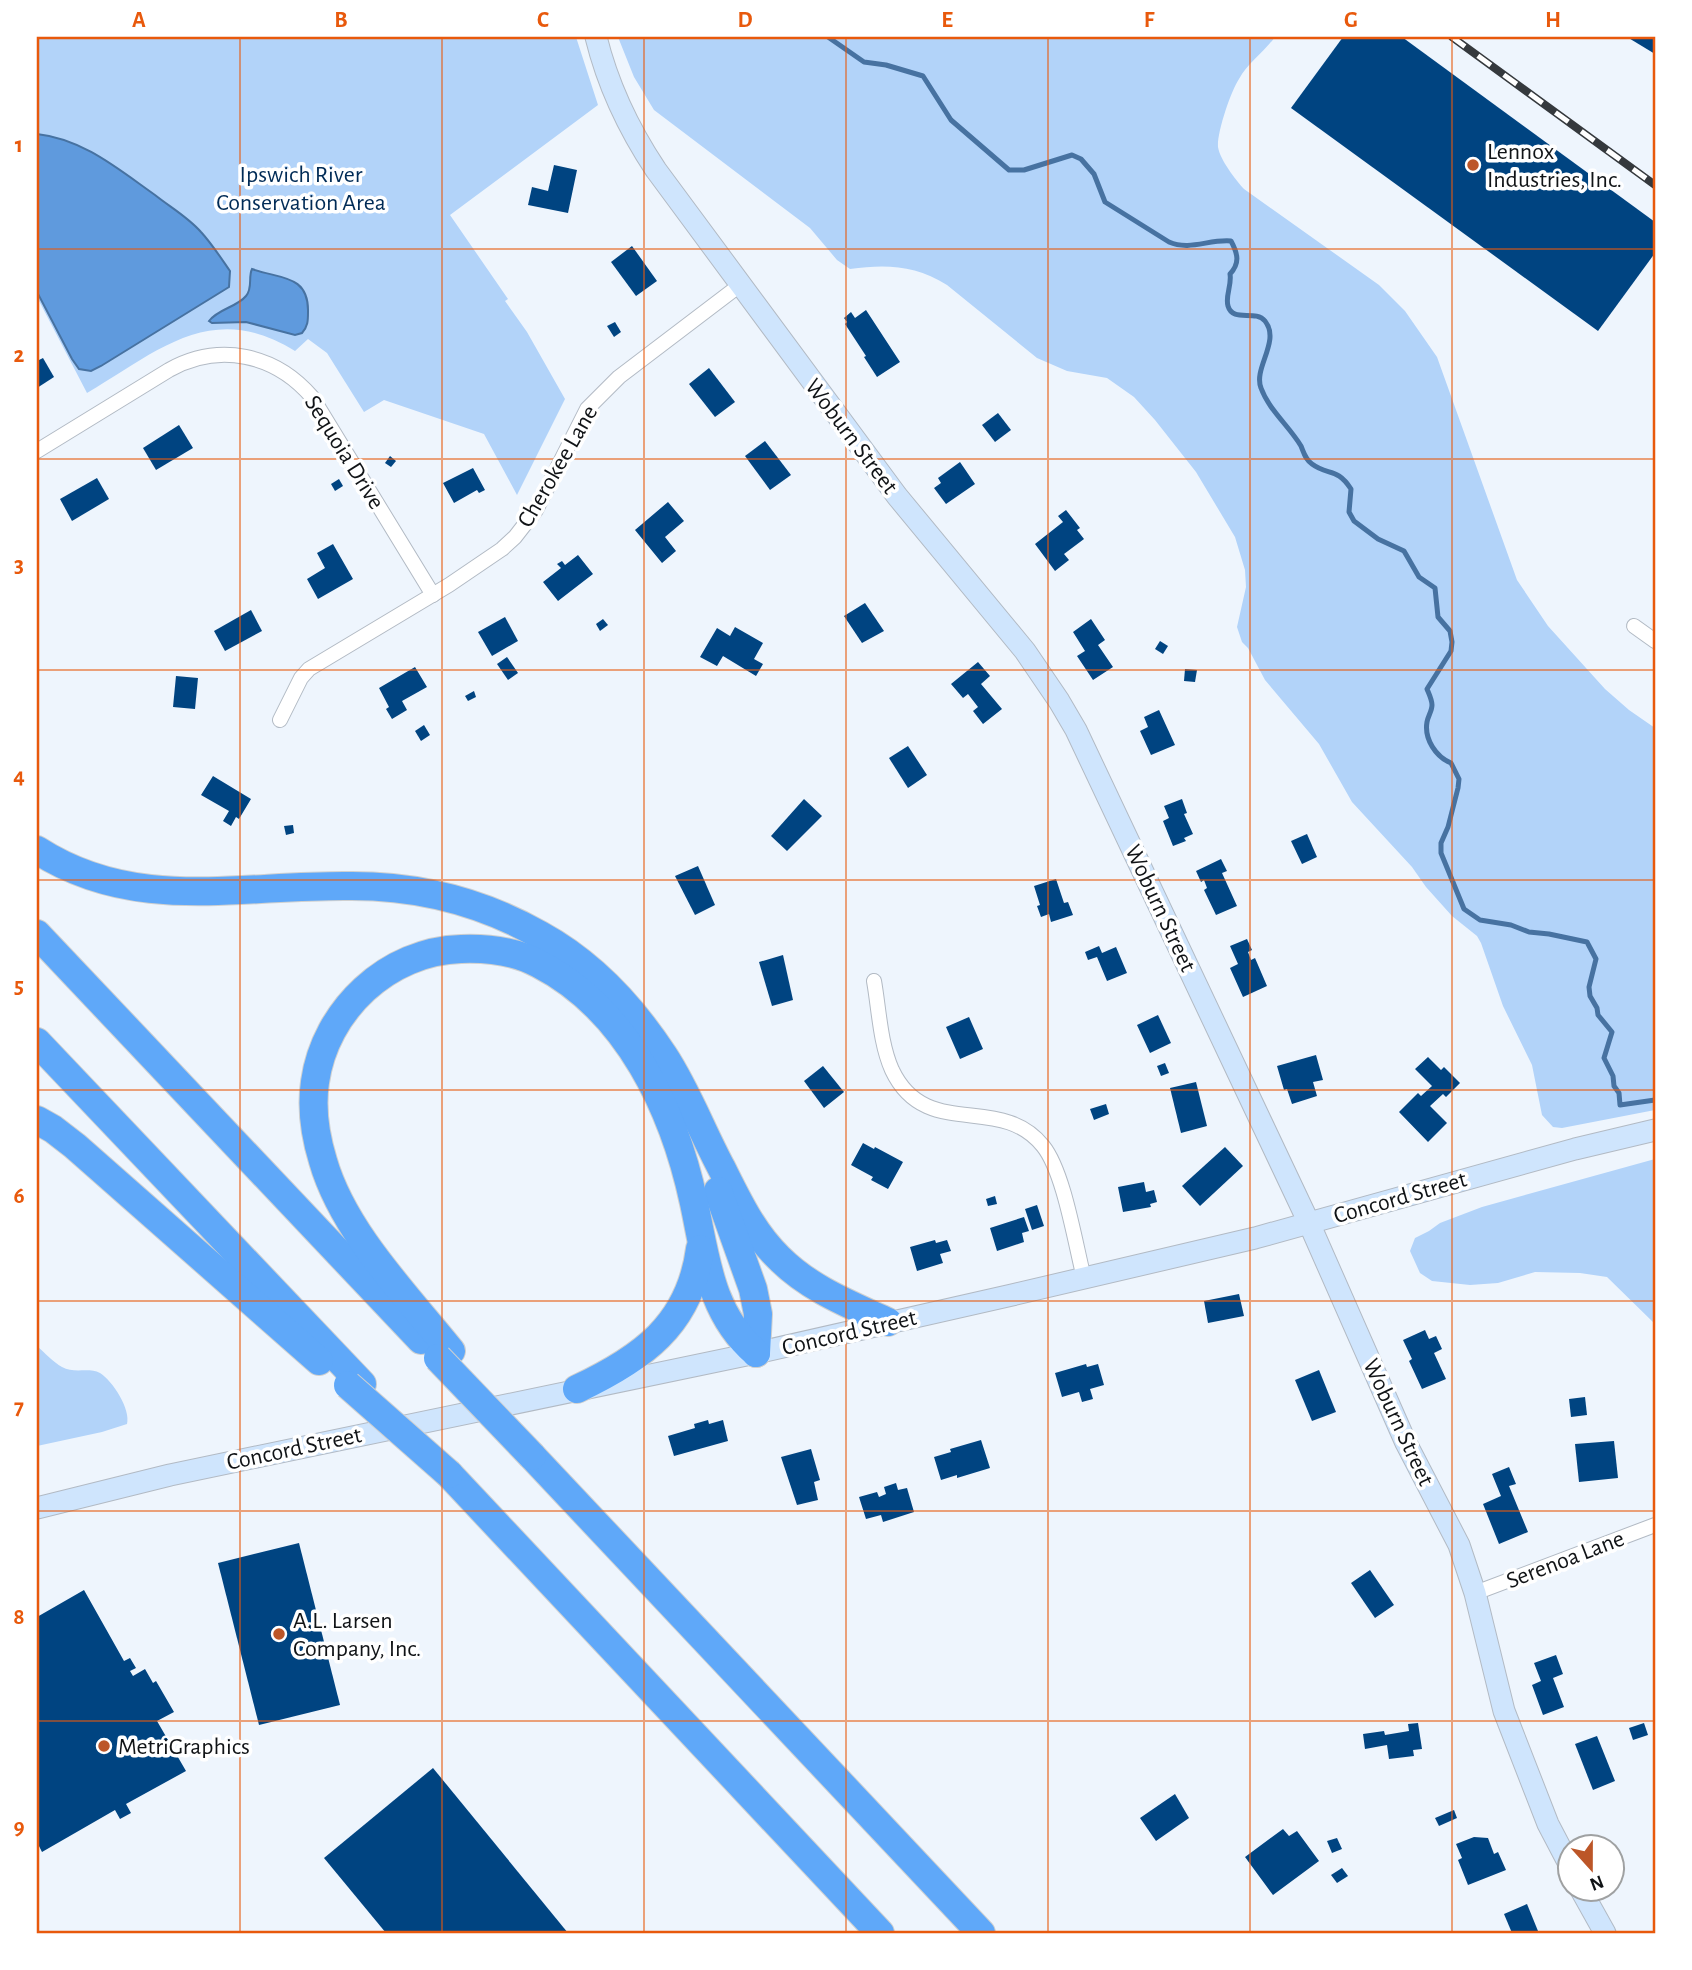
<svg xmlns="http://www.w3.org/2000/svg" width="1692" height="1970" viewBox="0 0 1692 1970" font-family="'Alegreya Sans',sans-serif">
	<style>
		.green { fill: #b2d3f9 }
		.water { fill: #5f9add; stroke: #4772a1; stroke-width: 2 }
		.lines { fill: none; stroke-linecap: round; stroke-linejoin: round }
		.stream { stroke: #4772a1; stroke-width: 5 }
		.building { fill: #004481 }
		.street-casing { stroke: #b2bac4; stroke-width: 16 }
		.secondary-casing { stroke: #b2bac4; stroke-width: 23 }
		.highway-casing { stroke: #cfd0d0; stroke-width: 30 }
		.street { stroke: #fff; stroke-width: 14 }
		.secondary { stroke: #cfe5fd; stroke-width: 21 }
		.highway { stroke: #5fa8f9; stroke-width: 28 }
		.rail-casing { stroke: #35393d; stroke-width: 8 }
		.rail { stroke: #fff; stroke-width: 5; stroke-dasharray: 16; stroke-linecap: butt }
		.highway-bridge-casing { stroke: #cfd0d0; stroke-width: 30; stroke-linecap: butt }
		.highway-bridge { stroke: #5fa8f9; stroke-width: 28 }
		.grid { fill: none; stroke: #e8590c; stroke-width: 2; stroke-opacity: 0.55 }
		.poi-dot { fill: #bc5628; stroke: #fff; stroke-width: 2.5 }
		.labels { text-anchor: middle; stroke-width: 7; stroke-linejoin: round; paint-order: stroke }
		.poi-label { font-size: 24px; fill: #101316; stroke: #fff; text-anchor: start }
		.park-label { font-size: 24px; fill: #002b56; stroke: #fff }
		.street-label { font-size: 24px; fill: #101316; stroke: #fff }
		.neatline { fill: none; stroke: #e8590c; stroke-width: 2.5 }
		.grid-label { font-size: 23px; text-anchor: middle; font-weight: bold; fill: #e8590c }
	</style>
	<rect width="100%" height="100%" fill="#eef5fd"/>
	<g class="green">
		<path d="M37 37H576L598 105 450 215 508 299 505 301 527 332 565 399 517 495 484 434 384 400 364 412 327 353 308 339 295 351C212 299 158 351 87 393L37 297Z"/>
		<path d="M618 37H1275C1264 52 1248 63 1239 79 1231 91 1217 132 1218 147 1220 160 1236 180 1244 189L1379 285 1405 311 1437 357 1517 580 1548 626 1605 689 1629 710 1655 728V1110L1562 1128 1553 1127 1542 1115 1532 1065 1503 1006 1481 943 1477 936 1452 916 1426 887 1412 867 1352 802 1319 744 1265 680 1248 648 1242 642 1237 627 1246 587 1245 570 1235 537 1196 472 1155 420 1134 397 1107 378 1067 371 1037 358 947 285C915 265 886 264 850 269L837 260 810 228 654 110 634 77Z"/>
		<path d="M1655 1159V1324L1607 1277 1580 1273 1535 1272 1498 1283 1470 1285 1432 1281 1420 1273 1410 1251 1415 1238 1429 1231 1440 1223 1482 1207Z"/>
		<path d="M37 1346C45 1353 53 1362 62 1367 74 1374 89 1367 100 1373 113 1381 131 1410 127 1424L102 1432 37 1446Z"/>
	</g>
	<g class="water">
		<path d="M37 134C83 139 118 169 155 195 170 207 188 217 201 232 212 244 221 258 230 271L229 287 101 366 91 371 79 369 72 359 37 292Z"/>
		<path d="M252 269C279 279 309 274 308 312 308 321 308 326 302 333L295 335 246 322 212 323 209 321C218 309 237 307 246 296 253 288 248 277 252 269Z"/>
	</g>
	<g class="lines">
		<path class="stream" d="M828 37 864 62 886 65 923 76 951 120 1009 170H1024L1072 155 1081 159 1094 174 1105 202 1169 242C1190 251 1209 239 1231 241 1238 254 1240 263 1230 274 1232 285 1225 296 1228 306 1233 323 1255 309 1265 321 1281 341 1253 368 1261 388 1269 410 1289 426 1301 446 1304 453 1305 459 1312 464 1328 476 1337 467 1351 489L1349 512 1354 521 1378 539 1404 551 1419 577 1435 588 1438 617 1450 631 1452 642 1451 651 1427 689C1429 694 1432 700 1432 705 1432 711 1428 716 1427 722 1424 739 1436 757 1451 763L1459 779 1458 788 1448 827 1441 843V853L1464 909 1480 920 1511 925 1529 932 1549 934 1587 942 1596 959 1589 987 1590 996 1597 1008 1598 1015 1612 1032 1604 1058 1613 1076 1614 1086 1619 1093 1620 1105 1655 1100"/>
	</g>
	<g class="building">
		<path d="M1343 37H1402L1655 222V253L1598 331 1291 108Z"/>
		<path d="M1627 37H1655V54Z"/>
		<path d="M554 165 577 170 568 213 528 205 532 187 548 191Z"/>
		<path d="M632 246 657 281 636 296 611 262Z"/>
		<path d="M866 310 900 362 877 377 864 357 866 356 845 324 847 322 844 318 851 312 855 318Z"/>
		<path d="M615 322 621 332 614 337 607 326Z"/>
		<path d="M43 358 54 377 37 388V361Z"/>
		<path d="M709 368 735 402 715 417 689 384Z"/>
		<path d="M998 413 1011 430 995 442 982 425Z"/>
		<path d="M179 425 193 448 156 470 143 448Z"/>
		<path d="M765 441 791 475 770 490 745 456Z"/>
		<path d="M390 456 396 461 391 467 385 463Z"/>
		<path d="M960 462 975 484 946 504 934 488 941 483 938 478Z"/>
		<path d="M473 468 485 490 479 493 477 490 454 503 443 483Z"/>
		<path d="M97 478 109 499 72 521 60 499Z"/>
		<path d="M339 479 343 486 335 491 331 484Z"/>
		<path d="M668 502 684 521 665 537 676 551 662 563 635 530Z"/>
		<path d="M1066 510 1080 528 1077 530 1084 539 1064 554 1069 560 1055 571 1035 544 1063 522 1058 516Z"/>
		<path d="M333 544 353 579 318 599 307 579 325 568 317 553Z"/>
		<path d="M578 555 593 574 558 601 543 582 561 568 557 564 562 561 565 565Z"/>
		<path d="M865 603 884 631 862 643 844 616Z"/>
		<path d="M251 610 262 631 225 651 214 631Z"/>
		<path d="M505 617 518 641 492 656 478 632Z"/>
		<path d="M603 619 608 625 600 631 596 624Z"/>
		<path d="M1091 619 1105 640 1098 645 1113 667 1093 680 1077 656 1085 651 1073 632Z"/>
		<path d="M735 627 763 643 754 659 763 664 756 676 723 656 717 666 700 657 717 628 730 636Z"/>
		<path d="M1160 641 1168 646 1163 654 1155 649Z"/>
		<path d="M507 657 518 673 508 680 497 664Z"/>
		<path d="M978 662 990 676 981 684 1002 709 983 724 973 711 978 707 968 694 963 698 951 684Z"/>
		<path d="M415 667 427 687 402 701 407 710 392 719 386 709 389 707 379 688Z"/>
		<path d="M1185 669 1197 670 1195 682 1184 681Z"/>
		<path d="M176 676 198 678 195 709 173 707Z"/>
		<path d="M474 691 476 697 468 701 465 696Z"/>
		<path d="M1159 710 1175 745 1151 755 1140 731 1148 727 1144 717Z"/>
		<path d="M424 725 430 735 421 741 415 731Z"/>
		<path d="M908 746 927 775 908 788 889 758Z"/>
		<path d="M213 776 251 799 239 819 236 817 231 826 223 821 229 811 201 795Z"/>
		<path d="M804 799 822 816 787 851 771 836Z"/>
		<path d="M1182 799 1187 813 1184 814 1193 834 1184 838 1186 841 1173 846 1163 821 1169 818 1164 806Z"/>
		<path d="M293 825 294 833 286 835 284 826Z"/>
		<path d="M1307 834 1317 857 1302 864 1291 841Z"/>
		<path d="M1221 859 1227 871 1222 873 1237 906 1216 915 1204 890 1207 888 1204 880 1201 882 1196 871Z"/>
		<path d="M698 866 715 905 695 915 675 876Z"/>
		<path d="M1056 879 1064 903 1068 902 1073 915 1051 922 1049 914 1041 917 1037 906 1040 905 1034 886Z"/>
		<path d="M1247 939 1252 950 1248 952 1251 960 1255 958 1267 986 1243 997 1230 968 1238 964 1230 946Z"/>
		<path d="M1099 946 1102 953 1116 947 1127 973 1107 981 1097 957 1088 960 1085 952Z"/>
		<path d="M783 955 793 1000 772 1006 759 962Z"/>
		<path d="M1158 1015 1171 1043 1150 1053 1137 1025Z"/>
		<path d="M969 1017 983 1049 960 1059 946 1027Z"/>
		<path d="M1316 1055 1323 1080 1313 1082 1317 1096 1292 1104 1287 1089 1284 1090 1277 1066Z"/>
		<path d="M1428 1057 1441 1070 1444 1067 1460 1083 1446 1097 1443 1094 1430 1106 1447 1123 1428 1142 1399 1112 1418 1093 1421 1096 1432 1086 1415 1069Z"/>
		<path d="M1165 1063 1169 1073 1161 1076 1157 1066Z"/>
		<path d="M823 1066 844 1092 824 1108 804 1081Z"/>
		<path d="M1196 1082 1207 1126 1181 1133 1170 1088Z"/>
		<path d="M1106 1104 1109 1114 1094 1120 1090 1109Z"/>
		<path d="M863 1143 874 1149 875 1147 903 1162 888 1189 871 1180 873 1177 851 1165Z"/>
		<path d="M1225 1147 1243 1166 1200 1206 1182 1186Z"/>
		<path d="M1144 1182 1146 1192 1154 1190 1157 1202 1150 1204 1151 1207 1123 1212 1118 1187Z"/>
		<path d="M995 1196 997 1204 988 1206 986 1199Z"/>
		<path d="M1037 1205 1044 1226 1032 1230 1025 1209Z"/>
		<path d="M1024 1217 1029 1231 1022 1233 1024 1242 997 1251 990 1228Z"/>
		<path d="M935 1240 936 1243 947 1240 951 1251 940 1254 943 1263 917 1271 910 1247Z"/>
		<path d="M1239 1294 1244 1316 1208 1323 1204 1301Z"/>
		<path d="M1425 1330 1429 1339 1436 1336 1442 1349 1434 1353 1446 1379 1422 1389 1409 1361 1412 1359 1403 1340Z"/>
		<path d="M1086 1364 1087 1367 1098 1364 1104 1385 1090 1389 1093 1399 1082 1402 1079 1392 1062 1397 1055 1373Z"/>
		<path d="M1319 1370 1336 1412 1312 1421 1295 1380Z"/>
		<path d="M1585 1397 1587 1415 1571 1417 1569 1399Z"/>
		<path d="M708 1420 709 1424 723 1420 728 1441 674 1456 668 1436 695 1428 694 1424Z"/>
		<path d="M981 1440 990 1468 957 1478V1475L941 1480 934 1457 951 1452 950 1449Z"/>
		<path d="M1614 1441 1618 1478 1579 1482 1575 1444Z"/>
		<path d="M811 1449 820 1480 814 1482 818 1500 797 1505 781 1457Z"/>
		<path d="M1509 1467 1516 1484 1509 1486 1528 1532 1499 1544 1483 1504 1501 1496 1492 1474Z"/>
		<path d="M896 1483 898 1490 907 1488 914 1512 883 1522 881 1515 866 1519 859 1497 877 1492 879 1497 886 1494 884 1487Z"/>
		<path d="M299 1543 340 1705 259 1725 218 1563Z"/>
		<path d="M1370 1570 1394 1605 1375 1618 1351 1583Z"/>
		<path d="M84 1590 124 1661 130 1658 136 1668 130 1671 133 1676 145 1669 153 1683 156 1681 174 1712 157 1721 186 1771 126 1804 131 1813 120 1819 115 1810 42 1852 37 1842V1617Z"/>
		<path d="M1556 1655 1563 1674 1553 1678 1564 1707 1543 1715 1532 1685 1541 1681 1534 1663Z"/>
		<path d="M1418 1723 1422 1749 1413 1750 1414 1756 1389 1759 1387 1745 1365 1749 1363 1734 1384 1731 1385 1735 1409 1731 1408 1724Z"/>
		<path d="M1644 1723 1648 1735 1633 1740 1629 1728Z"/>
		<path d="M1597 1736 1615 1781 1593 1790 1575 1744Z"/>
		<path d="M433 1768 568 1933H386L324 1858Z"/>
		<path d="M1175 1794 1189 1818 1156 1841 1140 1818Z"/>
		<path d="M1454 1810 1457 1818 1439 1826 1435 1818Z"/>
		<path d="M1283 1829 1289 1836 1297 1831 1319 1861 1273 1895 1245 1857Z"/>
		<path d="M1474 1837 1488 1838 1494 1854 1498 1852 1506 1870 1468 1885 1458 1860 1462 1858 1456 1844Z"/>
		<path d="M1337 1838 1342 1849 1332 1853 1327 1841Z"/>
		<path d="M1342 1868 1348 1876 1337 1883 1331 1875Z"/>
		<path d="M1527 1904 1538 1931 1534 1933H1512L1504 1914Z"/>
	</g>
	<g class="lines">
		<defs>
			<g id="street">
				<path d="M37 451 169 370C219 342 275 354 312 397L433 595"/>
				<path d="M1634 626 1655 641"/>
				<path d="M280 720 301 678 309 669 449 585 502 549 515 537 536 510 587 409 619 377 740 285"/>
				<path d="M874 981C879 1009 880 1043 892 1070 926 1142 1000 1092 1043 1146 1064 1172 1075 1243 1084 1278"/>
				<path d="M1475 1593 1655 1525"/>
			</g>
			<g id="secondary">
				<path d="M596 37C608 86 628 128 656 170L897 496 1025 651 1059 701 1076 730 1309 1223 1406 1443 1459 1545 1475 1593 1504 1711 1548 1824 1570 1866"/>
				<path d="M37 1508 170 1475 756 1353 1012 1295 1255 1238 1575 1149 1655 1130"/>
				<path d="M1581 1890 1605 1933"/>
			</g>
			<g id="highway">
				<path d="M37 850C136 914 242 884 352 886 418 886 482 902 540 935 591 963 632 1007 664 1056 687 1091 702 1132 722 1169 738 1201 753 1233 779 1258 810 1289 849 1304 888 1322"/>
				<path d="M37 934 421 1340"/>
				<path d="M37 1042 362 1384"/>
				<path d="M37 1120 53 1129 75 1146 319 1361"/>
				<path d="M718 1191 753 1289 758 1314 756 1353"/>
				<path d="M451 1351C406 1295 343 1231 323 1161 315 1135 311 1109 315 1082 325 1010 388 951 461 949 487 948 515 951 539 964 628 1010 674 1110 694 1203 706 1259 710 1313 756 1353"/>
				<path d="M577 1389C641 1359 690 1325 700 1249"/>
				<path d="M532 1456 981 1933"/>
				<path d="M449 1474 880 1933"/>
			</g>
		</defs>
		<use href="#street" class="street-casing"/>
		<use href="#secondary" class="secondary-casing"/>
		<use href="#highway" class="highway-casing"/>
		<use href="#street" class="street"/>
		<use href="#secondary" class="secondary"/>
		<use href="#highway" class="highway"/>
		<defs>
			<path id="rail" d="M1452 37 1655 185"/>
		</defs>
		<use href="#rail" class="rail-casing"/>
		<use href="#rail" class="rail"/>
		<defs>
			<g id="highway-bridge">
				<path d="M438 1358 532 1456"/>
				<path d="M348 1385 449 1474"/>
			</g>
		</defs>
		<use href="#highway-bridge" class="highway-bridge-casing"/>
		<use href="#highway-bridge" class="highway-bridge"/>
	</g>
	<path class="grid" d="M240 37V1933M442 37V1933M644 37V1933M846 37V1933M1048 37V1933M1250 37V1933M1452 37V1933M37 249H1655M37 459H1655M37 670H1655M37 880H1655M37 1090H1655M37 1301H1655M37 1511H1655M37 1721H1655"/>
	<g class="poi-dot">
		<circle cx="1473" cy="165" r="7"/>
		<circle cx="279" cy="1634" r="7"/>
		<circle cx="104" cy="1746" r="7"/>
	</g>
	<g class="labels">
		<g class="poi-label">
			<text x="1487" y="159">Lennox<tspan x="1487" dy="28">Industries, Inc.</tspan></text>
			<text x="293" y="1628">A.L. Larsen<tspan x="293" dy="28">Company, Inc.</tspan></text>
			<text x="118" y="1754">MetriGraphics</text>
		</g>
		<g class="park-label">
			<text x="301" y="182">Ipswich River<tspan x="301" dy="28">Conservation Area</tspan></text>
		</g>
		<g class="street-label">
			<text transform="translate(852 436) rotate(53)" y="8">Woburn Street</text>
			<text transform="translate(345 452) rotate(58)" y="8">Sequoia Drive</text>
			<text transform="translate(557 466) rotate(-60)" y="8">Cherokee Lane</text>
			<text transform="translate(1161 908) rotate(65)" y="8">Woburn Street</text>
			<text transform="translate(1400 1197) rotate(-16)" y="8">Concord Street</text>
			<text transform="translate(849 1332) rotate(-13)" y="8">Concord Street</text>
			<text transform="translate(1399 1422) rotate(65)" y="8">Woburn Street</text>
			<text transform="translate(294 1448) rotate(-12)" y="8">Concord Street</text>
			<text transform="translate(1565 1559) rotate(-21)" y="8">Serenoa Lane</text>
		</g>
	</g>
	<rect width="1692" height="1970" fill="none" stroke="#ffffff" stroke-width="77"/>
	<g transform="translate(1591 1868) rotate(159)"><circle r="33" fill="#ffffff" stroke="#9fa1a2" stroke-width="2"/>
	<path d="M0-5L12 26L0 18L-12 26Z" fill="#bc5628"/>
	<text y="-10" font-size="19" font-weight="bold" text-anchor="middle" fill="#101316">N</text>
	</g>
	<rect x="38" y="38" width="1616" height="1894" class="neatline"/>
	<g class="grid-label">
		<text x="139" y="27">A</text>
		<text x="341" y="27">B</text>
		<text x="543" y="27">C</text>
		<text x="745" y="27">D</text>
		<text x="947" y="27">E</text>
		<text x="1149" y="27">F</text>
		<text x="1351" y="27">G</text>
		<text x="1553" y="27">H</text>
		<text x="19" y="152">1</text>
		<text x="19" y="362">2</text>
		<text x="19" y="572">3</text>
		<text x="19" y="783">4</text>
		<text x="19" y="993">5</text>
		<text x="19" y="1203">6</text>
		<text x="19" y="1414">7</text>
		<text x="19" y="1624">8</text>
		<text x="19" y="1834">9</text>
	</g>
</svg>
